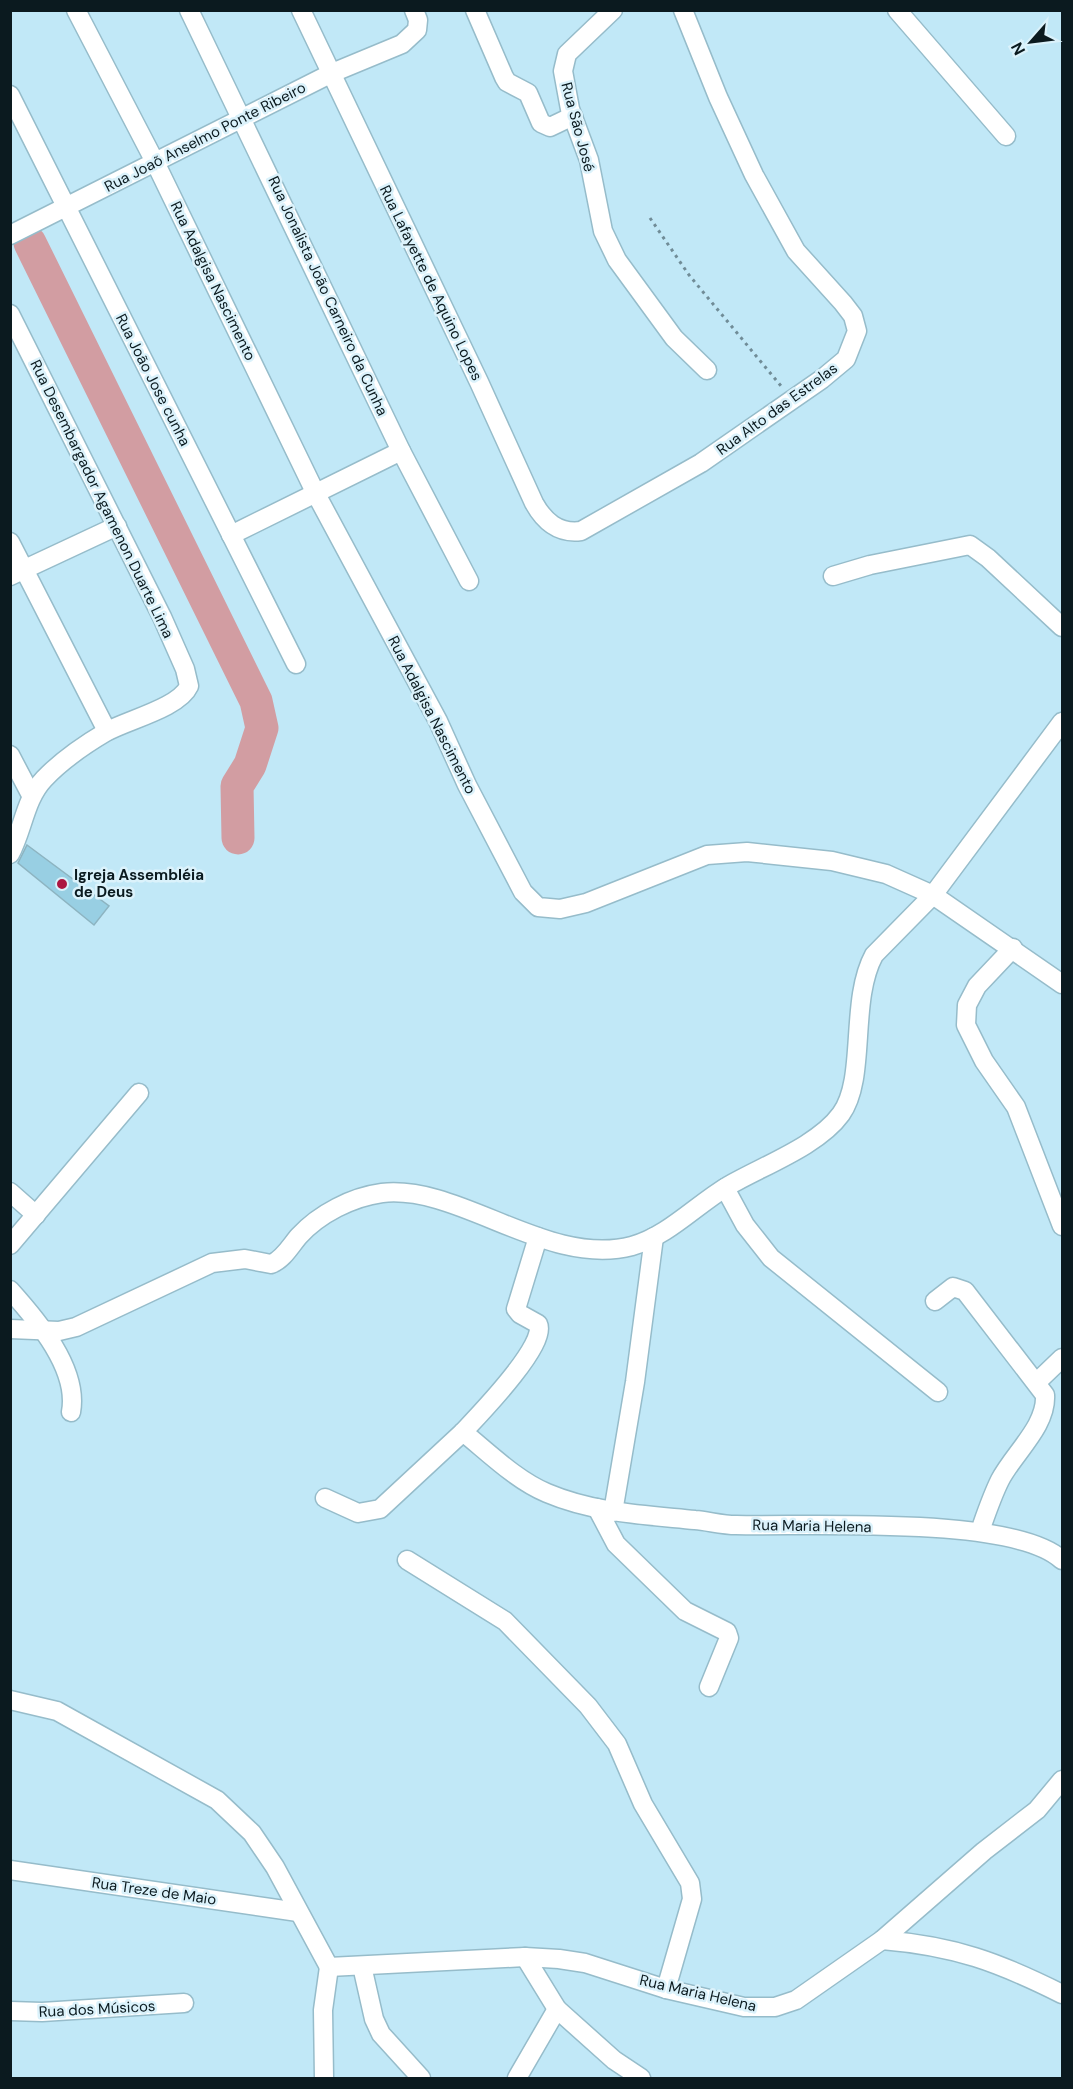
<svg xmlns="http://www.w3.org/2000/svg" width="1073" height="2089" viewBox="0 0 1073 2089" font-family="'DM Sans',sans-serif">
	<style>
		.lines { fill: none; stroke-linecap: round; stroke-linejoin: round }
		.river { stroke: #d29da2; stroke-width: 33 }
		.building { fill: #98cfe3; stroke: #8db4c1; stroke-width: 1.5 }
		.minor-casing { stroke: #96bcca; stroke-width: 21 }
		.path { stroke: #708c97; stroke-width: 3; stroke-dasharray: 3 4.5; stroke-linecap: butt }
		.minor { stroke: #fff; stroke-width: 18 }
		.poi-dot { fill: #ac1741; stroke: #dbf2fb; stroke-width: 2 }
		.labels { text-anchor: middle; stroke-width: 5; stroke-linejoin: round; paint-order: stroke }
		.street-label { font-size: 15px; fill: #0b1a1f; stroke: #dbf2fb }
		.poi-label { font-size: 15px; font-weight: bold; fill: #0b1a1f; stroke: #dbf2fb; text-anchor: start }
	</style>
	<rect width="100%" height="100%" fill="#c1e8f7"/>
	<g class="lines">
		<path class="river" d="M30 243 256 701 262 728 250 765 237 786 238 838"/>
	</g>
	<path class="building" d="M27 845 109 906 94 925 18 863Z"/>
	<g class="lines">
		<defs>
			<g id="minor">
				<path d="M76 10 155 162 316 494 438 721 467 785 523 892 538 907 560 909 586 903 707 855 747 852 832 861 886 874 933 895 1062 984"/>
				<path d="M189 10 401 451 469 581"/>
				<path d="M301 10 479 382 534 503C544 521 558 534 581 531L701 463 822 379 846 359 857 331 853 316 843 303 796 251 754 175 718 97 683 10"/>
				<path d="M475 10 504 77 507 82 528 93 541 123 550 127 573 116"/>
				<path d="M613 10 567 54 563 71 570 109 589 160 603 231 617 260 674 338 707 370"/>
				<path d="M897 10 1006 136"/>
				<path d="M10 95 296 664"/>
				<path d="M10 235 332 73 402 44 417 30 418 20 414 10"/>
				<path d="M10 314 162 617 185 669 189 686C179 708 127 720 106 732 84 745 61 761 44 779 25 799 23 830 10 854"/>
				<path d="M231 535 401 451"/>
				<path d="M10 542 107 731"/>
				<path d="M10 576 117 526"/>
				<path d="M833 576 870 565 970 545 988 558 1062 627"/>
				<path d="M10 755 31 795"/>
				<path d="M1013 948 977 986 967 1005 966 1025 984 1061 1016 1107 1062 1226"/>
				<path d="M725 1188 745 1225 771 1258 938 1392"/>
				<path d="M10 1192 36 1215"/>
				<path d="M10 1245 139 1093"/>
				<path d="M10 1290C37 1320 79 1369 71 1412"/>
				<path d="M935 1301 953 1287 965 1291 1045 1395C1047 1426 1014 1453 1000 1480 992 1496 986 1514 980 1531"/>
				<path d="M10 1329 59 1331 76 1327 212 1263 245 1259 271 1264C283 1260 291 1245 299 1236 319 1214 352 1197 382 1193 460 1184 547 1268 632 1246 668 1236 696 1205 728 1186 762 1166 818 1146 841 1114 867 1078 849 1001 874 955L933 895 1062 722"/>
				<path d="M1037 1382 1062 1358"/>
				<path d="M463 1432C478 1416 548 1344 538 1324L520 1314 516 1309 538 1237"/>
				<path d="M325 1498 358 1513 380 1509 463 1432C489 1453 516 1480 547 1493 594 1513 645 1515 695 1520 708 1521 722 1525 736 1525 806 1527 1014 1515 1062 1560"/>
				<path d="M597 1508 616 1544 685 1611 727 1632 729 1638 709 1687"/>
				<path d="M613 1512 635 1382 654 1237"/>
				<path d="M407 1560 505 1621 588 1706 617 1744 643 1804 690 1883 692 1899 666 1989"/>
				<path d="M10 1700 57 1711 217 1800 252 1833 275 1867 329 1967"/>
				<path d="M10 1870 298 1912"/>
				<path d="M882 1940C955 1946 998 1962 1062 1994"/>
				<path d="M525 1957 557 2009 614 2060 641 2078"/>
				<path d="M362 1966 374 2019 381 2034 421 2078"/>
				<path d="M329 1967 525 1957 559 1959 585 1963 666 1989 744 2007H775L796 2000 882 1940 984 1851 1037 1810 1062 1780"/>
				<path d="M10 2011 42 2012 184 2003"/>
				<path d="M324 2078 323 2010 329 1967"/>
				<path d="M517 2078 557 2009"/>
			</g>
		</defs>
		<use href="#minor" class="minor-casing"/>
		<path class="path" d="M650 218 689 275 781 386"/>
		<use href="#minor" class="minor"/>
	</g>
	<circle class="poi-dot" cx="62" cy="884" r="6"/>
	<g class="labels">
		<g class="street-label">
			<text transform="translate(578 127) rotate(75)" y="5">Rua São José</text>
			<text transform="translate(205 137) rotate(-27)" y="5">Rua Joaõ Anselmo Ponte Ribeiro</text>
			<text transform="translate(213 281) rotate(64)" y="5">Rua Adalgisa Nascimento</text>
			<text transform="translate(431 283) rotate(64)" y="5">Rua Lafayette de Aquino Lopes</text>
			<text transform="translate(328 296) rotate(65)" y="5">Rua Jonalista João Carneiro da Cunha</text>
			<text transform="translate(153 380) rotate(63)" y="5">Rua João Jose cunha</text>
			<text transform="translate(777 409) rotate(-36)" y="5">Rua Alto das Estrelas</text>
			<text transform="translate(102 499) rotate(64)" y="5">Rua Desembargador Agamenon Duarte Lima</text>
			<text transform="translate(432 715) rotate(63)" y="5">Rua Adalgisa Nascimento</text>
			<text transform="translate(812 1526) rotate(1)" y="5">Rua Maria Helena</text>
			<text transform="translate(154 1891) rotate(8)" y="5">Rua Treze de Maio</text>
			<text transform="translate(698 1993) rotate(13)" y="5">Rua Maria Helena</text>
			<text transform="translate(97 2009) rotate(-3)" y="5">Rua dos Músicos</text>
		</g>
		<g class="poi-label">
			<text x="74" y="880">Igreja Assembléia<tspan x="74" dy="17">de Deus</tspan></text>
		</g>
	</g>
	<rect width="1073" height="2089" fill="none" stroke="#0b1a1f" stroke-width="24"/>
	<g transform="translate(1031 42) rotate(242)" stroke="#dbf2fb" stroke-width="4.5" paint-order="stroke">
	<path d="M0-4.5L10 22L0 15L-10 22Z" fill="#0b1a1f"/>
	<text y="-9" font-size="16" font-weight="bold" text-anchor="middle" fill="#0b1a1f">N</text>
	</g>
</svg>
